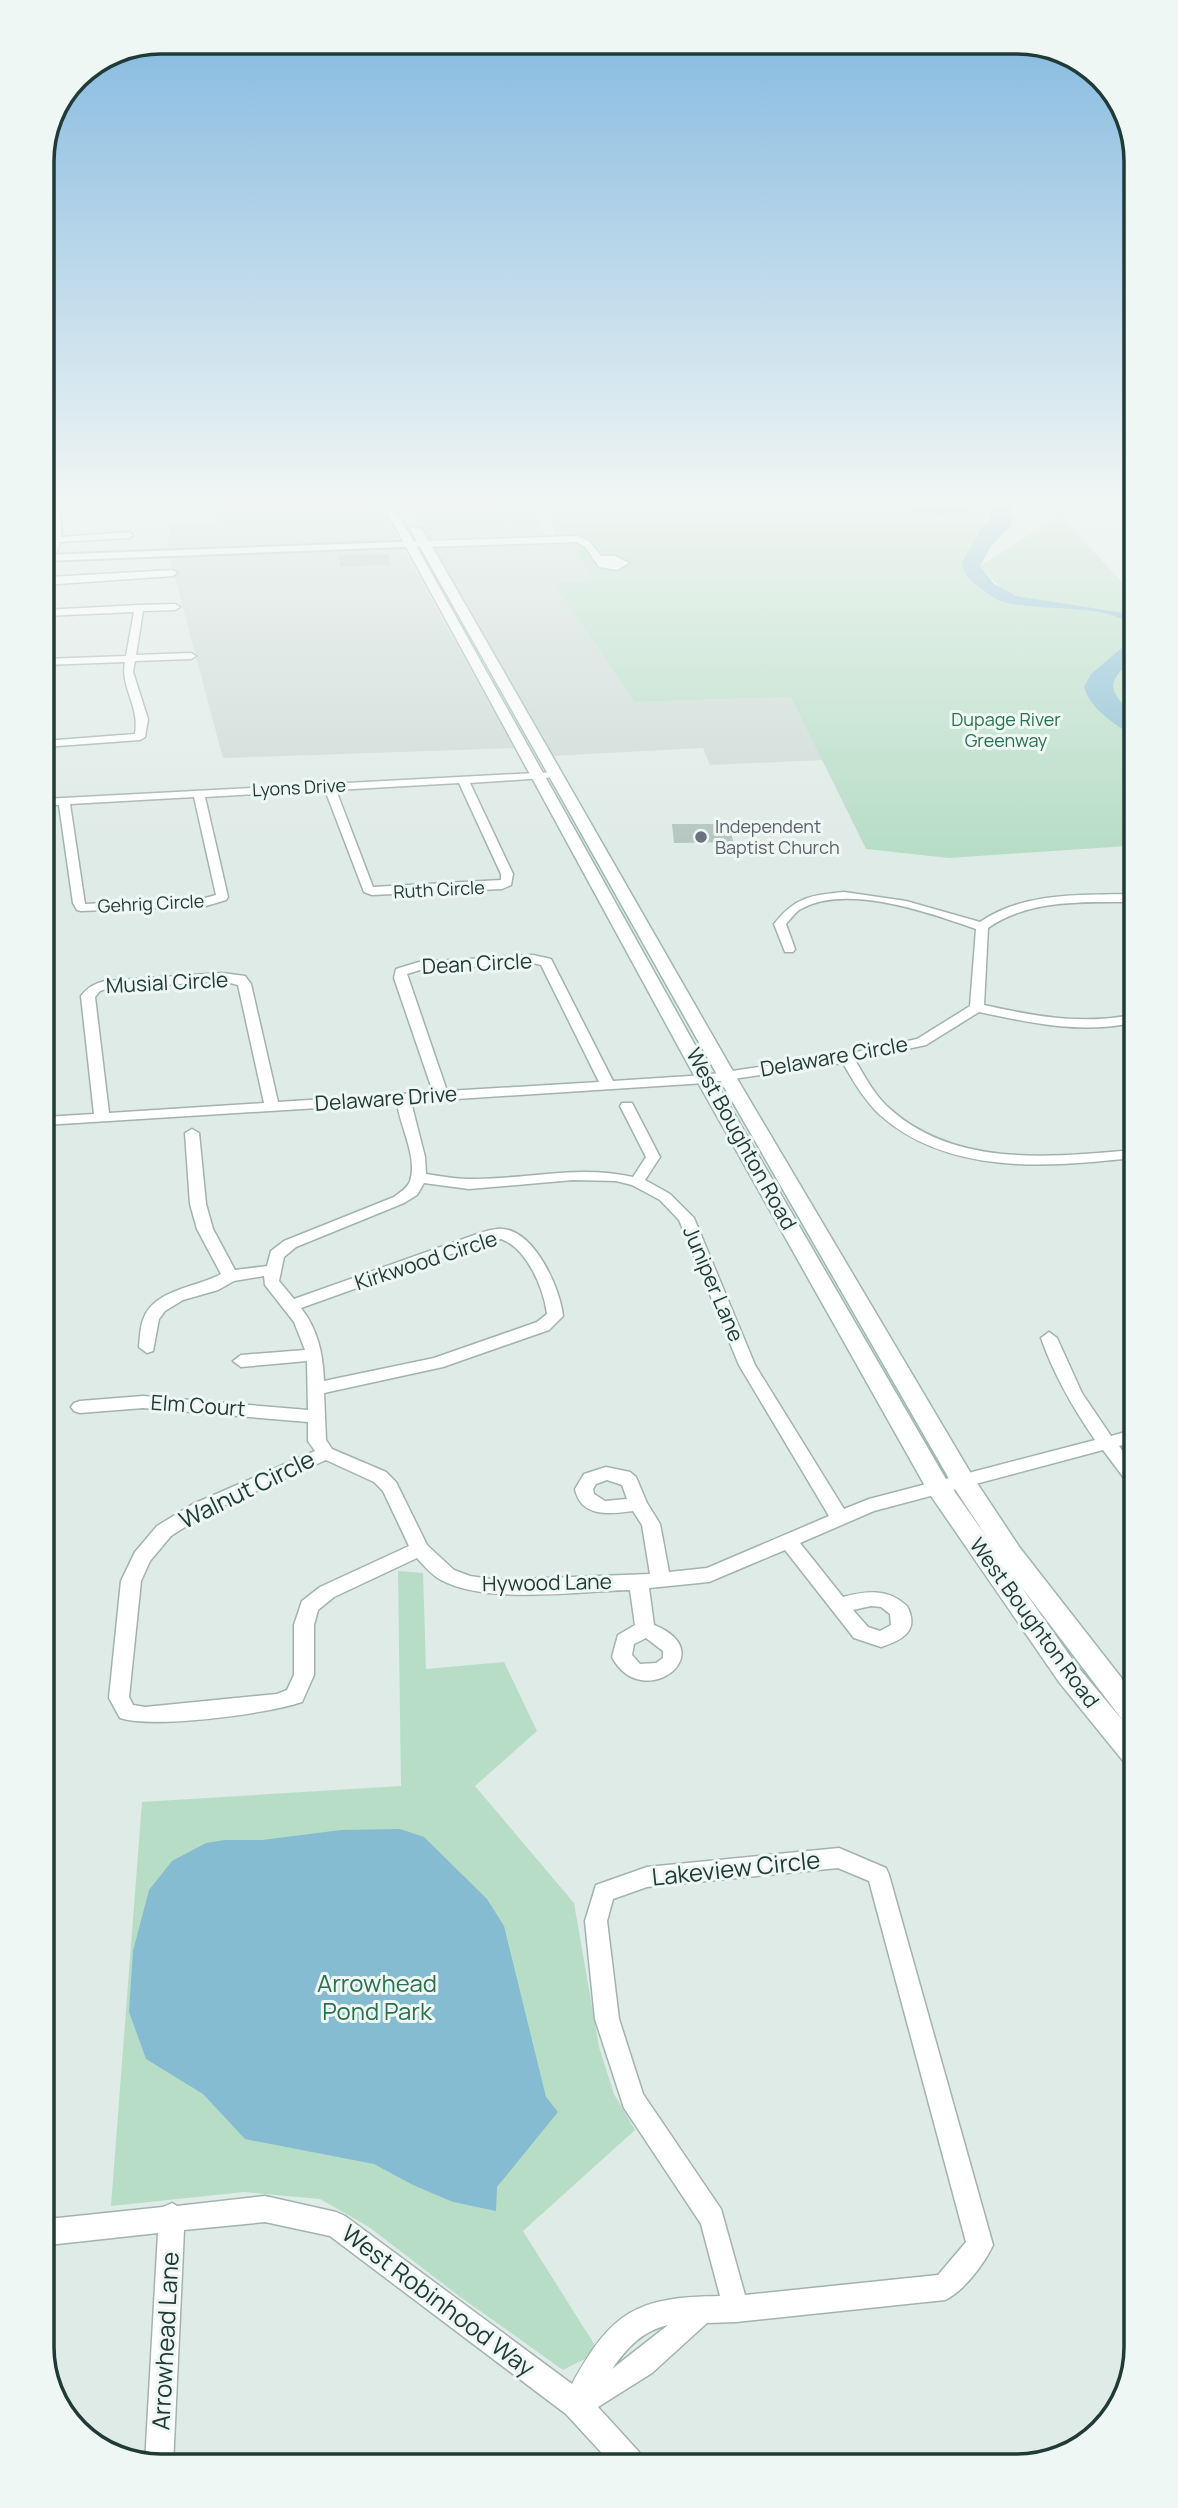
<svg xmlns="http://www.w3.org/2000/svg" width="1178" height="2508" viewBox="0 0 1178 2508" font-family="Manrope,sans-serif">
	<style>
		.built { fill: #cddad6 }
		.green { fill: #b7ddc6 }
		.water { fill: #85bcd2 }
		.building { fill: #b4c5c0 }
		.lines { fill: none; stroke-linecap: round; stroke-linejoin: round }
		.minor-casing { stroke: #a2b3af; stroke-width: 3 }
		.tertiary-casing { stroke: #a2b3af; stroke-width: 4 }
		.secondary-casing { stroke: #9eb7b1; stroke-width: 3 }
		.minor { fill: #fff; fill-rule: evenodd }
		.tertiary { fill: #fff; fill-rule: evenodd }
		.secondary { fill: #fff; fill-rule: evenodd }
		.worship-dot { fill: #6b7280; stroke: #eff7f4; stroke-width: 2.5 }
		.labels { text-anchor: middle; stroke-width: 6; stroke-linejoin: round; paint-order: stroke }
		.far-park-label { font-size: 18px; fill: #29724f; stroke: #eff7f4 }
		.far-street-label { font-size: 18px; fill: #203b37; stroke: #eff7f4 }
		.far-worship-label { font-size: 18px; fill: #5b616d; stroke: #eff7f4; text-anchor: start }
		.street-label { font-size: 21px; fill: #203b37; stroke: #eff7f4 }
		.near-street-label { font-size: 24px; fill: #203b37; stroke: #eff7f4 }
		.near-park-label { font-size: 24px; fill: #29724f; stroke: #eff7f4 }
		.rim { fill: none; stroke: #203b37; stroke-width: 3.5 }
	</style>
	<rect width="100%" height="100%" fill="#dfebe7"/>
	<g class="built">
		<path d="M220 499H376L514 748 223 758 167 548 172 523 217 521Z"/>
		<path d="M402 499H504L512 510 546 509 538 513 544 536 427 539Z"/>
		<path d="M570 540 594 580 555 585 634 702 791 697 823 760 710 765 703 748 549 756 432 548Z"/>
	</g>
	<g class="green">
		<path d="M504 499H999L990 508 991 517 970 580 995 598 1003 591 980 566 1059 516 1014 511 1017 499H1131V512L1061 516 1131 592 1132 853 1127 846 949 858 866 849 791 697 634 702 554 584 594 580 567 537H557L547 515 561 510 587 511 586 507 512 510Z"/>
		<path d="M398 1571 423 1573 426 1669 504 1662 537 1731 475 1786 574 1903 599 2047 614 2094 635 2130 523 2231 596 2347 585 2359 563 2370 459 2296 369 2227 320 2199 244 2192 111 2206 142 1802 401 1786Z"/>
	</g>
	<g class="water">
		<path d="M903 499H977L978 502 965 514 927 517 915 514Z"/>
		<path d="M999 499H1018L1011 509 1012 524 991 546 980 566 994 584 1016 596 1124 613 1131 616V625C1102 601 1035 614 998 600 990 596 983 589 975 584 968 579 962 571 962 562L981 529 990 521 989 508Z"/>
		<path d="M1131 640V662C1104 683 1111 692 1131 713V735C1112 721 1092 711 1084 687L1091 674Z"/>
		<path d="M400 1829 424 1837 487 1899 504 1926 546 2097 558 2112 497 2187 496 2211 453 2202 413 2185 374 2164 245 2139 203 2094 146 2059 129 2012 133 1951 149 1890 172 1861 206 1843 225 1840H262L341 1830Z"/>
	</g>
	<g class="building">
		<path d="M389 554 390 565 340 567 339 555Z"/>
		<path d="M672 824H730L733 842 674 843Z"/>
	</g>
	<g class="lines">
		<defs>
			<g id="minor">
				<path d="M43 499C62 499 62 523 61 537L129 532 133 535 129 538 60 542 49 577 173 570 177 573 173 576 43 585C43 562 56 539 53 518 51 510 46 506 43 499Z"/>
				<path d="M578 536 589 541 601 556H615L629 563 617 570 599 567 586 548 577 542 425 547 421 544 425 541Z"/>
				<path d="M139 605 175 604 180 607 175 610 143 611 136 655 191 653 196 656 191 659 135 661 133 672 148 719 145 737 140 740 44 747V741L135 734C140 706 120 687 125 662L44 665V659L126 656 134 612 44 616V610Z"/>
				<path d="M554 772 558 773V777L470 783 513 874 511 885 502 889 372 895 364 892 325 790 205 797 228 897 226 900 206 906 81 911 77 910 73 903 59 805H44V799ZM459 783 501 874V880L373 887 336 790ZM194 797 216 895 205 898 85 904 70 804Z"/>
				<path d="M844 892 906 901 980 922C1023 892 1082 895 1132 894V902C1084 902 1029 899 988 928L984 1005C1034 1016 1081 1025 1132 1015V1023C1080 1034 1031 1023 979 1012L926 1045 855 1060C865 1077 875 1096 890 1109 956 1168 1051 1157 1133 1150V1158C1048 1167 949 1176 880 1115 865 1101 853 1081 843 1063L705 1083 411 1102 425 1157 426 1174C440 1176 455 1179 469 1179 524 1180 579 1164 633 1177L646 1157 620 1106 622 1103H632L660 1157 645 1180 670 1194 694 1218 755 1365 844 1509 869 1499 1095 1440C1073 1408 1054 1375 1041 1338L1049 1332 1057 1338 1082 1393 1111 1436 1133 1430V1442L1119 1446 1133 1465V1483L1127 1482 1103 1450 874 1511 800 1543 843 1597C867 1591 887 1588 907 1606 920 1631 902 1640 881 1647L854 1638 785 1550 709 1582 649 1588 654 1625C724 1653 642 1714 612 1657L618 1635 635 1625 630 1590C578 1591 487 1605 441 1580 432 1575 424 1566 417 1558L334 1597 318 1610 314 1625V1675L302 1702C267 1714 154 1729 120 1718L109 1698 121 1581 135 1552 157 1526 193 1504 315 1451 308 1441V1422L143 1408 80 1413 74 1411 71 1407 74 1403 80 1401 143 1396 308 1410 307 1361 241 1367 233 1361 241 1355 305 1350 294 1322 265 1285 264 1276 234 1281 218 1290 183 1300 165 1311 159 1319 153 1351 147 1353 139 1347C140 1338 140 1328 143 1320 153 1289 196 1288 221 1274L197 1229 190 1204 185 1133 192 1129 199 1133 206 1204 213 1229 235 1270 267 1266 271 1251 284 1241 394 1197C400 1192 407 1189 410 1181 418 1158 400 1126 397 1103L45 1125V1117L94 1114 81 996C88 987 94 984 105 981L222 973 245 976 251 984 278 1102 433 1092 394 978 396 969 419 962 533 955 551 959 613 1081 705 1075 847 1054 917 1039 970 1006 976 929C930 913 847 883 801 909 795 912 791 919 786 924L795 949 793 952H785L774 924C795 897 812 895 844 892ZM533 963 541 965 599 1082 447 1091 407 974 420 970ZM222 981 238 985 264 1103 109 1113 95 997 100 991 106 989ZM573 1180 616 1181 632 1185 660 1200 679 1220 739 1365 829 1516 707 1568 669 1572 660 1524 647 1503 636 1477 630 1472 606 1467 584 1474 575 1489C581 1518 610 1514 633 1511L642 1525 650 1574 497 1580 470 1576 454 1570 427 1545 396 1482 386 1472 332 1449 326 1440 324 1393 443 1367 549 1330 563 1316C560 1288 535 1232 503 1229 496 1228 487 1231 480 1233L294 1299 279 1281 284 1257 296 1247 404 1203 417 1195 424 1183 469 1189ZM501 1239C527 1248 544 1289 547 1314L537 1322 434 1358 324 1381C323 1354 318 1330 301 1308L488 1241ZM326 1460 374 1482 383 1491 409 1546 320 1587 302 1601 294 1625V1675L287 1690 277 1694 145 1707 133 1705 129 1697 141 1581 150 1561 171 1536 205 1514ZM607 1480 622 1485 627 1499 605 1501 594 1494 593 1489 596 1484ZM871 1606 881 1607 890 1614 891 1625 880 1631 868 1627 853 1610ZM646 1638 663 1651V1658L656 1663 640 1664 632 1655 634 1644Z"/>
				<path d="M839 1848 886 1868 889 1875 993 2245C985 2263 963 2292 945 2300L736 2322 707 2323 652 2373 598 2407 639 2452 643 2462 611 2463 566 2414 330 2236 265 2222 184 2230 173 2466H153L145 2463 158 2233 48 2245V2219L163 2207 172 2203 177 2206 265 2196 336 2212 345 2216 572 2384C612 2311 637 2297 720 2296L701 2224 624 2108 595 2019 585 1921 596 1885 647 1867ZM838 1868 869 1881 966 2242 938 2275 745 2295 721 2209 643 2094 619 2019 607 1921 613 1899 647 1887ZM668 2325 612 2369C627 2348 642 2331 668 2325Z"/>
			</g>
			<path id="tertiary" d="M425 541 429 542V546L43 561V555Z"/>
			<path id="secondary" d="M380 499H390L714 1079 947 1481 988 1539 955 1489 724 1087 410 529 412 527 422 529 742 1087 973 1477 1020 1548 1134 1694V1725L1124 1722 1020 1585 1077 1666 1134 1734V1765L1124 1762 1059 1682 929 1493 696 1079Z"/>
		</defs>
		<use href="#minor" class="minor-casing"/>
		<use href="#tertiary" class="tertiary-casing"/>
		<use href="#secondary" class="secondary-casing"/>
		<use href="#minor" class="minor"/>
		<use href="#tertiary" class="tertiary"/>
		<use href="#secondary" class="secondary"/>
	</g>
	<linearGradient id="sky" x2="0" y2="1"><stop stop-color="#80b7df"/><stop offset="0.59" stop-color="#f1f6f4"/><stop offset="1" stop-color="#f1f6f4" stop-opacity="0"/></linearGradient>
	<rect width="1178" height="850" fill="url(#sky)"/>
	<circle class="worship-dot" cx="701" cy="837" r="7"/>
	<g class="labels">
		<g class="far-park-label">
			<text x="1006" y="726">Dupage River<tspan x="1006" dy="21">Greenway</tspan></text>
		</g>
		<g class="far-street-label">
			<text transform="translate(299 788) rotate(-3)" y="6">Lyons Drive</text>
			<text transform="translate(439 890) rotate(-3)" y="6">Ruth Circle</text>
			<text transform="translate(151 904) rotate(-3)" y="6">Gehrig Circle</text>
		</g>
		<g class="far-worship-label">
			<text x="715" y="833">Independent<tspan x="715" dy="21">Baptist Church</tspan></text>
		</g>
		<g class="street-label">
			<text transform="translate(477 964) rotate(-3)" y="7">Dean Circle</text>
			<text transform="translate(167 983) rotate(-3)" y="7">Musial Circle</text>
			<text transform="translate(834 1057) rotate(-10)" y="7">Delaware Circle</text>
			<text transform="translate(386 1099) rotate(-4)" y="7">Delaware Drive</text>
			<text transform="translate(741 1139) rotate(61)" y="7">West Boughton Road</text>
			<text transform="translate(426 1261) rotate(-18)" y="7">Kirkwood Circle</text>
			<text transform="translate(713 1284) rotate(67)" y="7">Juniper Lane</text>
			<text transform="translate(198 1406) rotate(4)" y="7">Elm Court</text>
			<text transform="translate(547 1583) rotate(-1)" y="7">Hywood Lane</text>
			<text transform="translate(1034 1623) rotate(54)" y="7">West Boughton Road</text>
		</g>
		<g class="near-street-label">
			<text transform="translate(247 1490) rotate(-26)" y="8">Walnut Circle</text>
			<text transform="translate(736 1869) rotate(-6)" y="8">Lakeview Circle</text>
			<text transform="translate(438 2301) rotate(37)" y="8">West Robinhood Way</text>
			<text transform="translate(166 2341) rotate(-87)" y="8">Arrowhead Lane</text>
		</g>
		<g class="near-park-label">
			<text x="377" y="1992">Arrowhead<tspan x="377" dy="28">Pond Park</tspan></text>
		</g>
	</g>
	<path d="M0 0H1178V2508H0ZM161 54H1017A107 107 0 0 1 1124 161V2347A107 107 0 0 1 1017 2454H161A107 107 0 0 1 54 2347V161A107 107 0 0 1 161 54Z" fill="#eff7f4" fill-rule="evenodd"/>
	<path class="rim" d="M161 54H1017A107 107 0 0 1 1124 161V2347A107 107 0 0 1 1017 2454H161A107 107 0 0 1 54 2347V161A107 107 0 0 1 161 54Z"/>
</svg>
